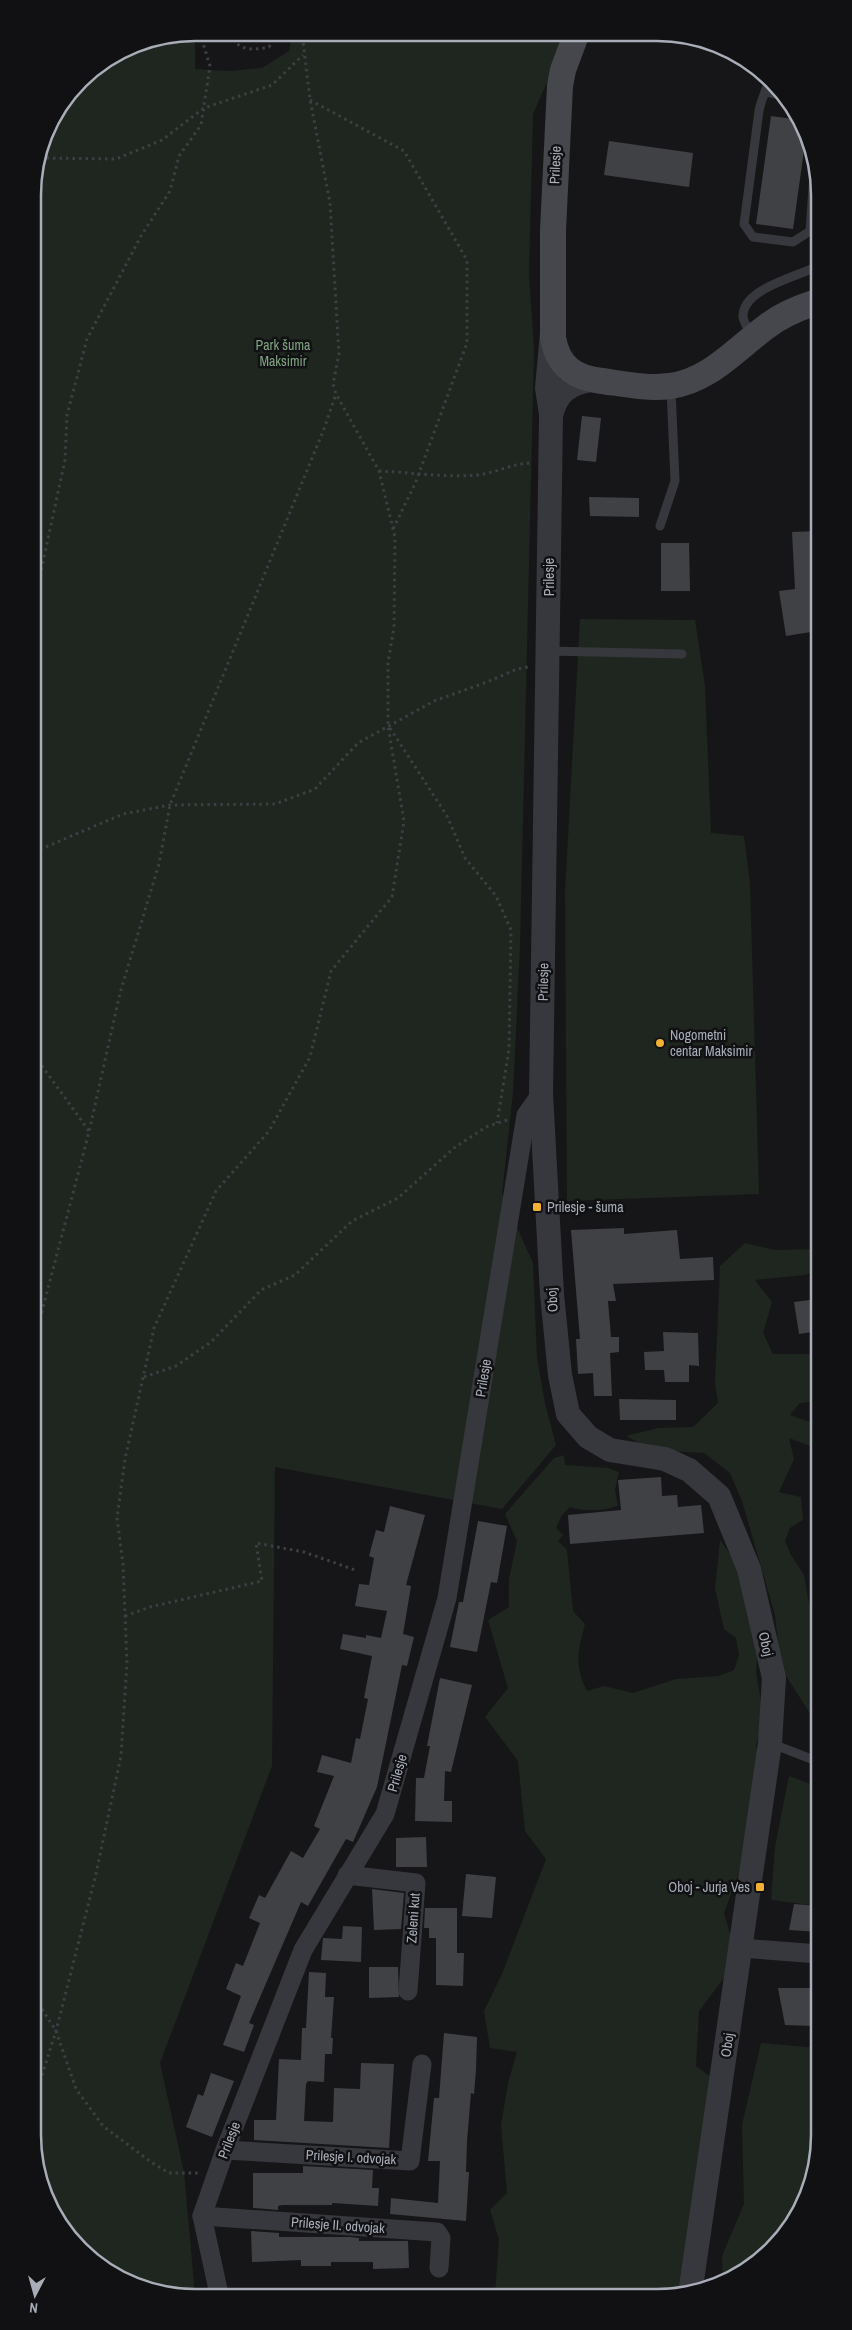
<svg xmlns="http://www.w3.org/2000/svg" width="852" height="2330" viewBox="0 0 852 2330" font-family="'Archivo Narrow',sans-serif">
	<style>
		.green { fill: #1e261f }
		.building { fill: #404145 }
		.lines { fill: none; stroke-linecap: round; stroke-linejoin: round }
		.path { stroke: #3d3f44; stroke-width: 3; stroke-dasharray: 2.5 4; stroke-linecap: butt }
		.service { stroke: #37383d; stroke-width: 9 }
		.minor { stroke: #37383d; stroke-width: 19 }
		.tertiary { stroke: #37383d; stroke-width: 24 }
		.secondary { stroke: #45474d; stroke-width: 26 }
		.poi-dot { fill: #f2b134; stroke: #111113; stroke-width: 2 }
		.labels { text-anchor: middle; stroke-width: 5; stroke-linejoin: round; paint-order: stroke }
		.street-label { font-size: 14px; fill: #a8adb8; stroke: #111113 }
		.park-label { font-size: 14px; fill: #7fa381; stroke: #111113 }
		.poi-label { font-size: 14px; fill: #a8adb8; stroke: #111113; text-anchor: start }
		.rim { fill: none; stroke: #a8adb8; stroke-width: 2.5 }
	</style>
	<rect width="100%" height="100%" fill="#161618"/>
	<g class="green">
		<path d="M195 33V69L229 71 262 68 289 51 292 33 568 35 533 114 529 274 534 350 520 946 513 1093 502 1194 533 1263 537 1358 545 1403 556 1445 502 1509 275 1467 272 1766 160 2063 184 2172 195 2294H164L123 2281 80 2250 54 2216 36 2167 33 184 49 123 88 73 133 45Z"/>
		<path d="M580 619 695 620 705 686 711 833 744 836 750 883 759 1194 567 1201 565 892Z"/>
		<path d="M745 1243 774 1250 818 1249V1270L805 1275 755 1280 772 1302 763 1333 773 1354H818V1401L800 1403 790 1415 818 1425V1440L815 1448 789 1438 794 1459 779 1492 801 1497 803 1520 790 1528 785 1541 791 1555 804 1575 811 1615 818 1618 819 1715H811L781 1668 775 1615 742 1501 730 1473 704 1453 652 1450 626 1436 658 1428 693 1427 718 1403 715 1383 720 1266Z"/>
		<path d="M564 1455 565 1465 608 1468 619 1472 615 1490 618 1506C603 1511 585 1512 570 1507L562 1515 556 1528 563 1535 558 1541 567 1550 573 1611 585 1624C578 1650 574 1666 587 1691L604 1686 633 1693 676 1679 719 1676 734 1670 739 1655 736 1638 724 1629 715 1589 720 1540 735 1561 758 1647 756 1672 764 1719 756 1745 760 1767 756 1827 724 1913 732 1941 727 1974 699 2011 696 2066 716 2081 688 2294H495L499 2240 490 2210 507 2193 501 2125 508 2083 517 2052 490 2048 484 2011 502 1974 546 1859 525 1831 518 1761 485 1717 508 1688 488 1620 509 1607V1579L517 1541 505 1514 554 1458Z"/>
		<path d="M789 1776 819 1787V1906L771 1900 775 1847Z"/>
		<path d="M761 2043 819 2048C819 2080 822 2113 819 2144 814 2202 777 2261 723 2282L722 2256 744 2204 742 2125Z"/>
	</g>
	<g class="building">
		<path d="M771 116 800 120 806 136 793 229 756 224Z"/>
		<path d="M609 141 693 153 689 187 604 175Z"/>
		<path d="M582 416 601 418 596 462 577 460Z"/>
		<path d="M589 497 639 498V517L590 516Z"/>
		<path d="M817 531V575H814L817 596V631L786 636 779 591 795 589 792 532Z"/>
		<path d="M661 543H689L690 591H661Z"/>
		<path d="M624 1228V1234L677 1230 680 1259 713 1257 714 1280 613 1284 616 1301H608L611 1337H619V1352L610 1353 612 1396H594L593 1373 578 1374 576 1339H580L571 1230Z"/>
		<path d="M818 1299V1331L799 1334 794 1302Z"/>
		<path d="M663 1332 698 1333 699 1366 689 1365V1382H665L664 1370H645L644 1352 664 1351Z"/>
		<path d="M619 1399 676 1400V1420H620Z"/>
		<path d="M661 1477 662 1496 677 1495 678 1507 701 1505 704 1533 570 1544 568 1515 621 1510 618 1480Z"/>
		<path d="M390 1506 425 1515 406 1585 411 1586 403 1634 414 1637 407 1666 402 1665 377 1787 353 1842 346 1839 308 1906 301 1902 249 2023 254 2025 244 2052 223 2045 241 1996 226 1989 236 1963 243 1966 260 1923 249 1918 259 1895 265 1898 291 1851 303 1858 320 1829 314 1826 334 1776 317 1772 322 1755 351 1763 356 1738 360 1739 368 1699 364 1698 372 1656 340 1649 343 1634 366 1638V1635L381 1638 387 1611 355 1606 359 1584 369 1585 374 1558 369 1556 376 1530 384 1532Z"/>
		<path d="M478 1521 507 1526 497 1583 491 1582 477 1652 450 1647 459 1602H463Z"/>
		<path d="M440 1678 472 1685 451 1772 445 1771 444 1801H452V1822L415 1821 416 1778H424L430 1746H427Z"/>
		<path d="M426 1837 427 1867H396V1838Z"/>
		<path d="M466 1874 496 1877 492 1918 462 1916Z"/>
		<path d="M372 1889 404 1893 401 1929 374 1930Z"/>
		<path d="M794 1904 819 1906V1932L789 1930Z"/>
		<path d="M425 1908H457V1953H464L463 1986 436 1985V1938H429V1928H424Z"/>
		<path d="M343 1926 362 1927 361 1962 321 1960 323 1938 342 1939Z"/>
		<path d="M369 1967H398L399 1997 369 1998Z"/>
		<path d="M309 1972 326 1973 325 1997H334L331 2038H333L332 2054H325L324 2082 308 2081 306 2084 304 2121 333 2122 334 2088 360 2089 361 2063 394 2064 389 2148 254 2140V2120H276L279 2059 301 2060 302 2028H306Z"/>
		<path d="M778 1988H810L814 2026 785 2025Z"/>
		<path d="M444 2033 477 2037 476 2070 474 2094 471 2093 467 2141 466 2172H469L466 2221 390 2214 391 2198 438 2203 440 2161H428L434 2098H439Z"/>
		<path d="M211 2073 234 2081 212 2137 186 2127 198 2094 203 2096Z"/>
		<path d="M303 2166 373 2170 372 2188H379L378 2206 332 2203V2205H282L278 2206V2210L253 2208V2173H303Z"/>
		<path d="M251 2231 279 2233V2237H350L359 2238V2241H408L409 2268 373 2269V2262H331V2266H301V2260L252 2262Z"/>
	</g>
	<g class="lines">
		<g class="path">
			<path d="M231 33C236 52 254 50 269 47L277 33"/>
			<path d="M246 33 251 37 261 33"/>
			<path d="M310 100 404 151 467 260V343L415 484 393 529"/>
			<path d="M40 158 116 159 162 140 204 108 272 85 303 55"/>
			<path d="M379 471C410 472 444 478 475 475 495 474 512 463 531 463"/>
			<path d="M33 621 40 591 41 571 65 460 67 415 87 339 141 236 170 191 179 156 201 125 210 66 200 33"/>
			<path d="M390 728 447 816 465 858 496 896 511 930 509 1049 497 1123"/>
			<path d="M34 852 123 814 170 805 275 804 315 789 358 743 434 701 487 682 517 669 528 667"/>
			<path d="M34 1055 89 1131"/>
			<path d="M35 1338 89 1132 120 993 159 864 170 805 324 429 336 394 333 384 339 354 330 203 310 99 302 33"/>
			<path d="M144 1377 176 1366 211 1342 261 1290 295 1275 352 1221 398 1198 454 1148 486 1127 507 1120"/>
			<path d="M125 1616 150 1607 262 1581 256 1543 304 1552 355 1570"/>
			<path d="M35 1998 56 2031 76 2089 103 2126 151 2162 169 2173H199"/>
			<path d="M36 2094 56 2031 95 1878 121 1756 127 1663 123 1564 117 1518 125 1459 154 1328 216 1191 269 1131 310 1057 331 971 392 897 404 821 388 726V663L394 627 395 537 379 471 336 394"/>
		</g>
		<g class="service">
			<path d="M769 78C767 90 761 99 759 111L744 224 753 237 793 242 810 231 815 159"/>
			<path d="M767 92 784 96"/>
			<path d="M751 335C749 330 744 323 743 317 742 289 796 277 816 267"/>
			<path d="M660 526 675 481 671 389"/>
			<path d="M549 651 682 654"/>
			<path d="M770 1743 819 1762"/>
		</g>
		<g class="minor">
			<path d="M347 1875 416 1883 408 1991"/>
			<path d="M741 1948 819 1954"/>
			<path d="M225 2150 410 2161 422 2064"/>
			<path d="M202 2216 437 2232 441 2238 439 2268"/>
			<path d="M219 2294 202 2216 225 2150 303 1950 385 1814 447 1598 526 1115 541 1094"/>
		</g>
		<g class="tertiary">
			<path d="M591 380C569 384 556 392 551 416L541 1094 552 1294 560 1375 568 1414 588 1437 610 1450 665 1459 689 1470 719 1496 749 1569 774 1678 770 1743 690 2294"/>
			<path d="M551 414 547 388 552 333"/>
		</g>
		<path class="secondary" d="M576 35 563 70 560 86 553 230V338C558 366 574 378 602 381 624 384 648 389 670 386 709 381 736 349 766 327 781 315 798 308 817 302"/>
	</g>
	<g class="poi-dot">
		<circle cx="660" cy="1043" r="5"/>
		<rect x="532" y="1202" width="10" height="10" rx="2.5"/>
		<rect x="755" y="1882" width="10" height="10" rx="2.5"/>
	</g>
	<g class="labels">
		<g class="street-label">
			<text transform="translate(555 165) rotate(-88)" y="5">Prilesje</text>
			<text transform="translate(549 577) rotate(-90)" y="5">Prilesje</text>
			<text transform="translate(543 982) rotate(-89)" y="5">Prilesje</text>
			<text transform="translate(552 1300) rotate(-94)" y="5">Oboj</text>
			<text transform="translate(483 1378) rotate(-81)" y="5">Prilesje</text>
			<text transform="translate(766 1644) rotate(77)" y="5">Oboj</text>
			<text transform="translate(397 1773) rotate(-74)" y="5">Prilesje</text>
			<text transform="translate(413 1918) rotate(-86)" y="5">Zeleni kut</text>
			<text transform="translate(727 2045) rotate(-82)" y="5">Oboj</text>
			<text transform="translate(229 2140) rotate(-69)" y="5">Prilesje</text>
			<text transform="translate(351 2157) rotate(3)" y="5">Prilesje I. odvojak</text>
			<text transform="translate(338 2225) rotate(4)" y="5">Prilesje II. odvojak</text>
		</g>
		<g class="park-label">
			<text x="283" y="350">Park šuma<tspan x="283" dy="16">Maksimir</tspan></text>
		</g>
		<g class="poi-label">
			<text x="670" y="1040">Nogometni<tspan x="670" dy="16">centar Maksimir</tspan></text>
			<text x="547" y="1212">Prilesje - šuma</text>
			<text x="750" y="1892" text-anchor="end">Oboj - Jurja Ves</text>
		</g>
	</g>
	<path d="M0 0H852V2330H0ZM195 41H657A154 154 0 0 1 811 195V2135A154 154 0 0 1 657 2289H195A154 154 0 0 1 41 2135V195A154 154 0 0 1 195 41Z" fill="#111113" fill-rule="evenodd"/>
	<path class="rim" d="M195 41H657A154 154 0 0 1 811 195V2135A154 154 0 0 1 657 2289H195A154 154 0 0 1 41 2135V195A154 154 0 0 1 195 41Z"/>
	<g transform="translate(35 2295) rotate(186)" stroke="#111113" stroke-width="4" paint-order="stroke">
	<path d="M0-4L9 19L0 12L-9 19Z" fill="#a8adb8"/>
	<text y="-8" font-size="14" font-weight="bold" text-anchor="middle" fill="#a8adb8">N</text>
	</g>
</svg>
